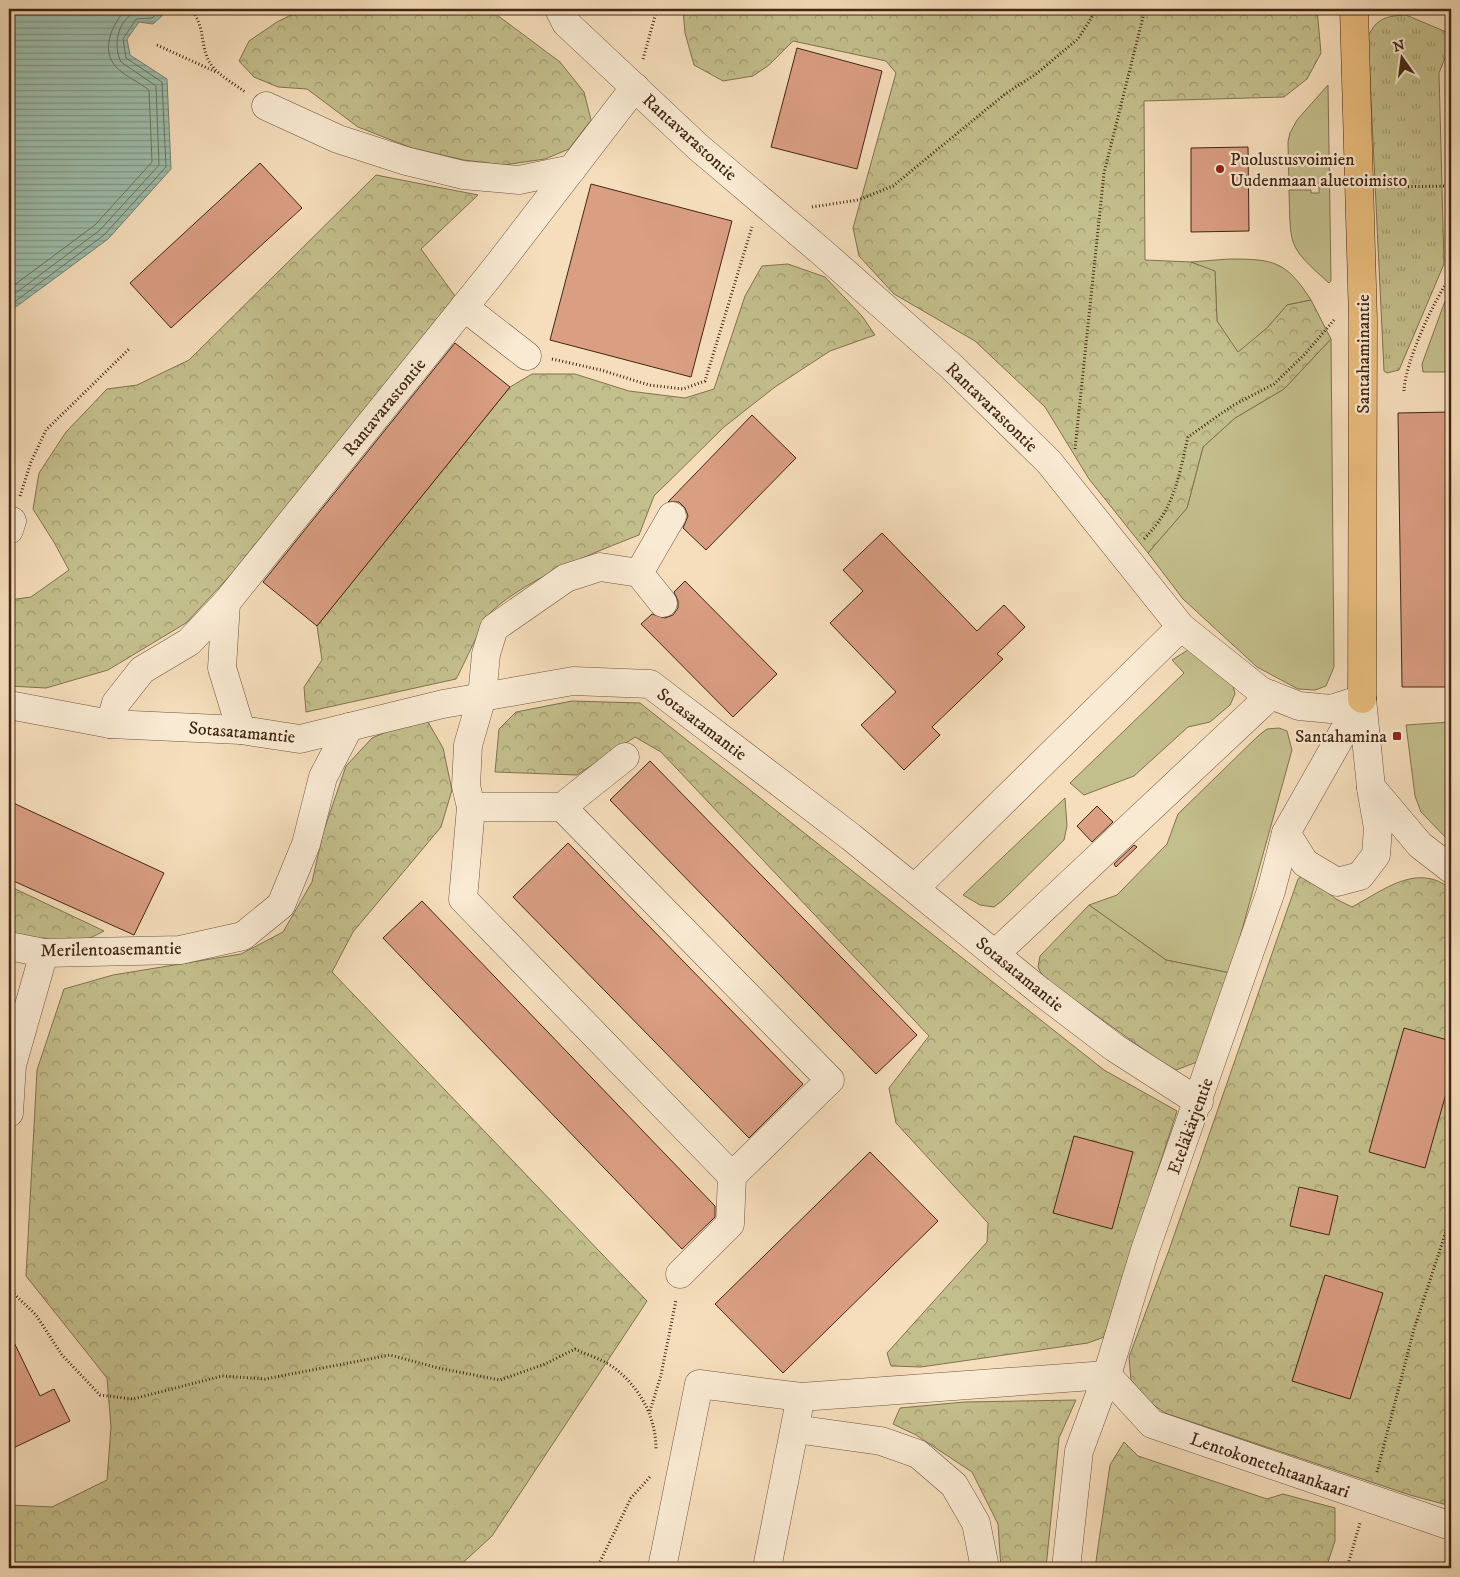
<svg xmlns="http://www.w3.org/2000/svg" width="1460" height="1577" viewBox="0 0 1460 1577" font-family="'IM FELL DW Pica',serif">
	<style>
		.grass { fill: #c3bf8c; stroke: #827250 }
		.forest { fill: url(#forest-crowns); stroke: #827250 }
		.park { fill: url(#park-tufts); stroke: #827250 }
		.water { fill: url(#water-rules); stroke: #79816f }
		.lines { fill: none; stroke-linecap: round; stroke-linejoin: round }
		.shore { stroke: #707260; stroke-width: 1 }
		.building { fill: #da9e83; stroke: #422614 }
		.minor-casing { stroke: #6f543e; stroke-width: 29 }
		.major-casing { stroke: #422614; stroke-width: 29 }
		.path { stroke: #422614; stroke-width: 3; stroke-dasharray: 1 2.5; stroke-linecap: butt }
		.minor { stroke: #f9ead3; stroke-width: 28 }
		.major { stroke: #ebbf7e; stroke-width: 28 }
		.poi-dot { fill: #8f2418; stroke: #f9ead3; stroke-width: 2 }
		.labels { text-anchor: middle; stroke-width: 4.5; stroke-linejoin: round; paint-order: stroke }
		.street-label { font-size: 18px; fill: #422614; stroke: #f9ead3 }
		.poi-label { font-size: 18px; fill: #422614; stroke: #f9ead3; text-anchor: start }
	</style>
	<defs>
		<pattern id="forest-crowns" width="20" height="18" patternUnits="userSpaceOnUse" patternTransform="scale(1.25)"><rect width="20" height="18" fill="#c3bf8c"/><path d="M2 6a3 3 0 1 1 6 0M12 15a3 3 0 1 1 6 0" fill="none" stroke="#a09b71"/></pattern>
		<pattern id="park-tufts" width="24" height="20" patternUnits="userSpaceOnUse" patternTransform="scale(1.25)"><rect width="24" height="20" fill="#c3bf8c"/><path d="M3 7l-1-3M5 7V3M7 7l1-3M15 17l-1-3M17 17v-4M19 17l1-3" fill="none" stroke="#a09b71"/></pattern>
		<pattern id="water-rules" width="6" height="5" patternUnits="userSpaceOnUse" patternTransform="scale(1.25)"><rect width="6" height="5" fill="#9ebdab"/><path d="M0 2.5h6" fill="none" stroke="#82998a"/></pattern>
	</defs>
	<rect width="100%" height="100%" fill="#f6debc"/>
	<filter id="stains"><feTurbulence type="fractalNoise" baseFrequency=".004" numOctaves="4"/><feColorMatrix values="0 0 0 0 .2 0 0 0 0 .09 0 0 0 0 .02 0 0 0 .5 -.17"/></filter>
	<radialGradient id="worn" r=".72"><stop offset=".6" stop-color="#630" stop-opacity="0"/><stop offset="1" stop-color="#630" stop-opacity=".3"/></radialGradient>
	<g class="grass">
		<path d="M1328 85 1331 281 1329 283C1286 245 1291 246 1289 190H1311V193H1319V184H1311V186L1289 187 1288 142 1290 133 1297 120Z"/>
		<path d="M1229 259C1274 259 1286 261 1311 300L1287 305 1267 328 1238 353 1217 321 1215 272 1191 262Z"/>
		<path d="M1451 294V372H1423L1422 364 1445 301Z"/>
		<path d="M1331 339 1334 667 1326 686 1315 690 1298 689 1257 667 1183 599 1148 553 1187 508 1203 447 1235 418 1284 389Z"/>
		<path d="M1188 650 1198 652 1233 685 1235 694 1230 705 1210 722 1188 727 1134 776 1084 795 1070 783 1184 673 1172 660Z"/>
		<path d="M1451 722V843L1421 812 1415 796 1406 725Z"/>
		<path d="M1279 728 1287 731 1292 750 1230 973 1166 960 1089 905 1117 895 1167 844 1178 814 1258 736 1267 729Z"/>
		<path d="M1065 798 1067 826 1064 840 1003 900 994 907 980 905 963 895Z"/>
	</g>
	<g class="forest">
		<path d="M303 9H494L497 15 560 62 584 92 591 120 569 149 545 159 504 165 464 160 412 148 358 127 307 89 278 87 254 77 239 61 249 41 277 22Z"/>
		<path d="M683 9H1317L1321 53 1307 79 1284 97 1144 101 1145 260 1191 262 1215 271 1217 321 1238 352 1267 328 1287 305 1311 300 1331 339 1284 389 1235 418 1203 447 1187 508 1148 553 1089 479 1045 407 975 341 894 294 859 256 853 228 896 73 886 61 793 41 769 65 753 76 723 81 694 65 685 33Z"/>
		<path d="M376 175 478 195 421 249 455 296 236 569 186 623 108 670 46 688 9 686V600L31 597 69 570 55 544 33 509 39 473 66 432 107 389 137 385 189 360Z"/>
		<path d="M788 264 825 277 862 316 875 335 830 351 775 387 724 427 654 496 639 535C593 553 528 578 492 611 484 618 463 667 456 679L306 712 304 687 322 660 317 626 510 387 532 374H575L629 391 685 398 714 389 745 296 762 266Z"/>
		<path d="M572 701 640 703 1104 1070 1177 1111 1104 1337 1088 1343 921 1367 891 1366 887 1353 987 1242 988 1223 896 1123 889 1088 929 1036 661 752 635 737 577 775 495 772 499 729 516 712Z"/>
		<path d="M428 722 443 748 452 790 441 827 353 932 332 972 647 1301 492 1536 457 1568H9V1505L52 1507 107 1480 111 1427 107 1378 26 1276 37 1070 64 989 113 975 241 954 283 932 312 882 323 833 346 766 372 738 398 727Z"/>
		<path d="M1305 874 1336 899 1352 907C1384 890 1417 862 1451 889V1506L1410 1495 1165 1413 1152 1404 1131 1380 1129 1357 1169 1250 1298 879Z"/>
		<path d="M9 886 104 931 84 941 27 940 9 935Z"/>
		<path d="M1089 905 1166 960 1230 973 1197 1062 1176 1070 1157 1059 1043 977 1038 967 1040 956Z"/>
		<path d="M1076 1400 1059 1438 1046 1568H1001L998 1524 972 1472 916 1435 893 1424 900 1408 964 1402Z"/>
		<path d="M1124 1442 1138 1456 1267 1499 1283 1494 1335 1508V1541L1326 1568H1095L1110 1465Z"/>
	</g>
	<path class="park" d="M1406 15 1451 34V43L1439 73 1444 264 1399 370 1387 373 1384 371 1368 37C1376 18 1387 16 1406 15Z"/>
	<path class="water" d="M9 9H162L164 14 153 24 139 22 127 39 130 55 167 79 171 169 108 239 9 312Z"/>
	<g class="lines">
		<g class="shore">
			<path d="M9 289 95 225 152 162 149 90C139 82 126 77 117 68 99 50 113 23 126 9"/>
			<path d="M9 298 100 230 159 165 156 86 121 62C113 46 117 22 134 13 139 10 144 12 149 12L152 9"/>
			<path d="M9 306 104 235 166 167 162 82 126 58 123 39 136 19 152 18 158 13V9"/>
		</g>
	</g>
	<g class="building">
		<path d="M797 48 882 71 857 169 771 147Z"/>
		<path d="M1248 147 1249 231 1191 232V148Z"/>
		<path d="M260 163 302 208 171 328 130 283Z"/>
		<path d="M591 184 732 221 691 377 550 340Z"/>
		<path d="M455 343 510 387 317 626 263 582Z"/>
		<path d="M1451 412V687H1402L1398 413Z"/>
		<path d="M752 415 796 458 706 550 683 528 688 516 685 508 679 502H668Z"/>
		<path d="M882 533 977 631 1004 605 1025 627 997 654 1003 659 932 727 940 735 904 770 861 725 896 692 830 623 863 591 843 570Z"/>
		<path d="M685 581 777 674 733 717 641 624 652 614 665 618 673 615 678 608V601L674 592Z"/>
		<path d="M650 761 917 1035 876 1074 610 800Z"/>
		<path d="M9 801 164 873 134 935 9 879Z"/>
		<path d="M1097 806 1113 822 1092 842 1077 826Z"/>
		<path d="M568 843 803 1084 749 1138 513 897Z"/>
		<path d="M1134 845 1137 847 1116 867 1114 864Z"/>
		<path d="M422 901 715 1206V1217L682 1249 383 938Z"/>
		<path d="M1404 1028 1451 1041V1076L1425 1168 1369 1152Z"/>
		<path d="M1074 1136 1133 1152 1112 1229 1053 1213Z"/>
		<path d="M870 1152 938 1221 783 1373 715 1304Z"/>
		<path d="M1299 1187 1338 1196 1329 1235 1290 1226Z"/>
		<path d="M1325 1275 1383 1293 1350 1399 1292 1381Z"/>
		<path d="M9 1332 40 1396 54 1389 70 1421 9 1450Z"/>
	</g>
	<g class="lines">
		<defs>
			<g id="minor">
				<path d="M559 9 566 23 698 147 823 253 952 367 1049 462 1181 627 1261 691 1299 706 1331 709 1362 699"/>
				<path d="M266 106 338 139 406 161 463 175 519 180 572 169"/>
				<path d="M464 307 527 356"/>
				<path d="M9 530 12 521"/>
				<path d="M639 573 672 516"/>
				<path d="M226 603 222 668 241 730"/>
				<path d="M1362 699 1371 787 1420 845 1451 869"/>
				<path d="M9 705 110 724 241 730 300 739 443 704 573 681 650 684 851 837 1040 991 1115 1048 1199 1102"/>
				<path d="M110 724 116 703 142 670 189 642 226 603 498 265 635 87"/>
				<path d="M471 807H562L830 1080 732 1176 463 899 471 807 466 786 468 745 482 697 486 654 494 628 566 578 600 567 639 573 663 603"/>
				<path d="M562 807 625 757"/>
				<path d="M1286 833 1305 863 1337 882 1360 876 1376 855 1378 828 1371 788"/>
				<path d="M915 888 1181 627"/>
				<path d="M9 946 44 953 180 950 243 936 281 905 306 844 323 777 349 727"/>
				<path d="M995 954 1271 695"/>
				<path d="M9 1113 12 1065 44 953"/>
				<path d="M680 1274 730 1224 732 1176"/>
				<path d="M795 1429 881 1441 918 1454 954 1485 976 1523 985 1568"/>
				<path d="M662 1568 699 1384 801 1397 1107 1375 1152 1424 1451 1526"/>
				<path d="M767 1568 798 1411"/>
				<path d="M1066 1568 1079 1451 1107 1375 1145 1250 1271 891 1286 833 1362 699"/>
			</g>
			<path id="major" d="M1354 9 1363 320 1362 699"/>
		</defs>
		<use href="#minor" class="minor-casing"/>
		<use href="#major" class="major-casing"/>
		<g class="path">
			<path d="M191 9C205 28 200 38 207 57 213 73 232 82 245 92"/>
			<path d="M157 45 216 72"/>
			<path d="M643 59 657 9"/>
			<path d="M1387 187 1451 186"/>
			<path d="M812 207 858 200 893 186 1005 94 1036 74 1078 39 1097 9"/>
			<path d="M552 359 601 370 649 385 683 389 705 381 752 227"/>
			<path d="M1404 391C1405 362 1434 300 1451 276"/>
			<path d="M1075 449 1104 173 1145 9"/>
			<path d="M20 496 31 462 46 430 129 349"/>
			<path d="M1144 539C1175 507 1178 479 1188 437L1232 406 1274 384 1305 354 1334 320"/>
			<path d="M9 1289 36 1315 62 1355 100 1395 133 1399 222 1376 265 1379 390 1355 438 1368 500 1380 545 1364 575 1349C587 1355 602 1359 613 1367 640 1387 656 1417 656 1449"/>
			<path d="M650 1411 661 1375 676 1300"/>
			<path d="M1377 1472 1414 1329 1451 1216"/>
			<path d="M597 1568 631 1498 650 1477"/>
			<path d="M1347 1568 1360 1523"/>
		</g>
		<use href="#minor" class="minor"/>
		<use href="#major" class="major"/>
	</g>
	<g class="poi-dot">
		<circle cx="1220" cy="169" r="5"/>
		<rect x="1392" y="731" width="10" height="10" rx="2.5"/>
	</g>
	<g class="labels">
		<g class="street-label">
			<text transform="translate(690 137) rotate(42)" y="6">Rantavarastontie</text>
			<text transform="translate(1363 354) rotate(-90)" y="6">Santahaminantie</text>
			<text transform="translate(384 407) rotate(-51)" y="6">Rantavarastontie</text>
			<text transform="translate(992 407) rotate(44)" y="6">Rantavarastontie</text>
			<text transform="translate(702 724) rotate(37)" y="6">Sotasatamantie</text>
			<text transform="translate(242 732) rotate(5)" y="6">Sotasatamantie</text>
			<text transform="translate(111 949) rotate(-1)" y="6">Merilentoasemantie</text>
			<text transform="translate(1020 974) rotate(39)" y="6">Sotasatamantie</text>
			<text transform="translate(1190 1126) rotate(-70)" y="6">Eteläkärjentie</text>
			<text transform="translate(1270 1465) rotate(19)" y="6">Lentokonetehtaankaari</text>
		</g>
		<g class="poi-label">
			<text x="1230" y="165">Puolustusvoimien<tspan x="1230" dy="21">Uudenmaan aluetoimisto</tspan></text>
			<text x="1387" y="742" text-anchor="end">Santahamina</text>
		</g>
	</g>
	<rect width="1460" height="1577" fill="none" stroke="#f6debc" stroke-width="30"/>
	<rect x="10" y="10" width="1440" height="1557" fill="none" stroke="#422614" stroke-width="2.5"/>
	<rect x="15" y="15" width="1430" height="1547" fill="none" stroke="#422614"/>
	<g transform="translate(1402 58) rotate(346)" stroke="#f9ead3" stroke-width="4" paint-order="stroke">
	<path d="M0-4L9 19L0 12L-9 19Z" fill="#422614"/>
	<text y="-8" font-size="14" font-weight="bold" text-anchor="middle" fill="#422614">N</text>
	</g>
	<rect width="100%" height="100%" filter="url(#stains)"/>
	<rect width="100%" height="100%" fill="url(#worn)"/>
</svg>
